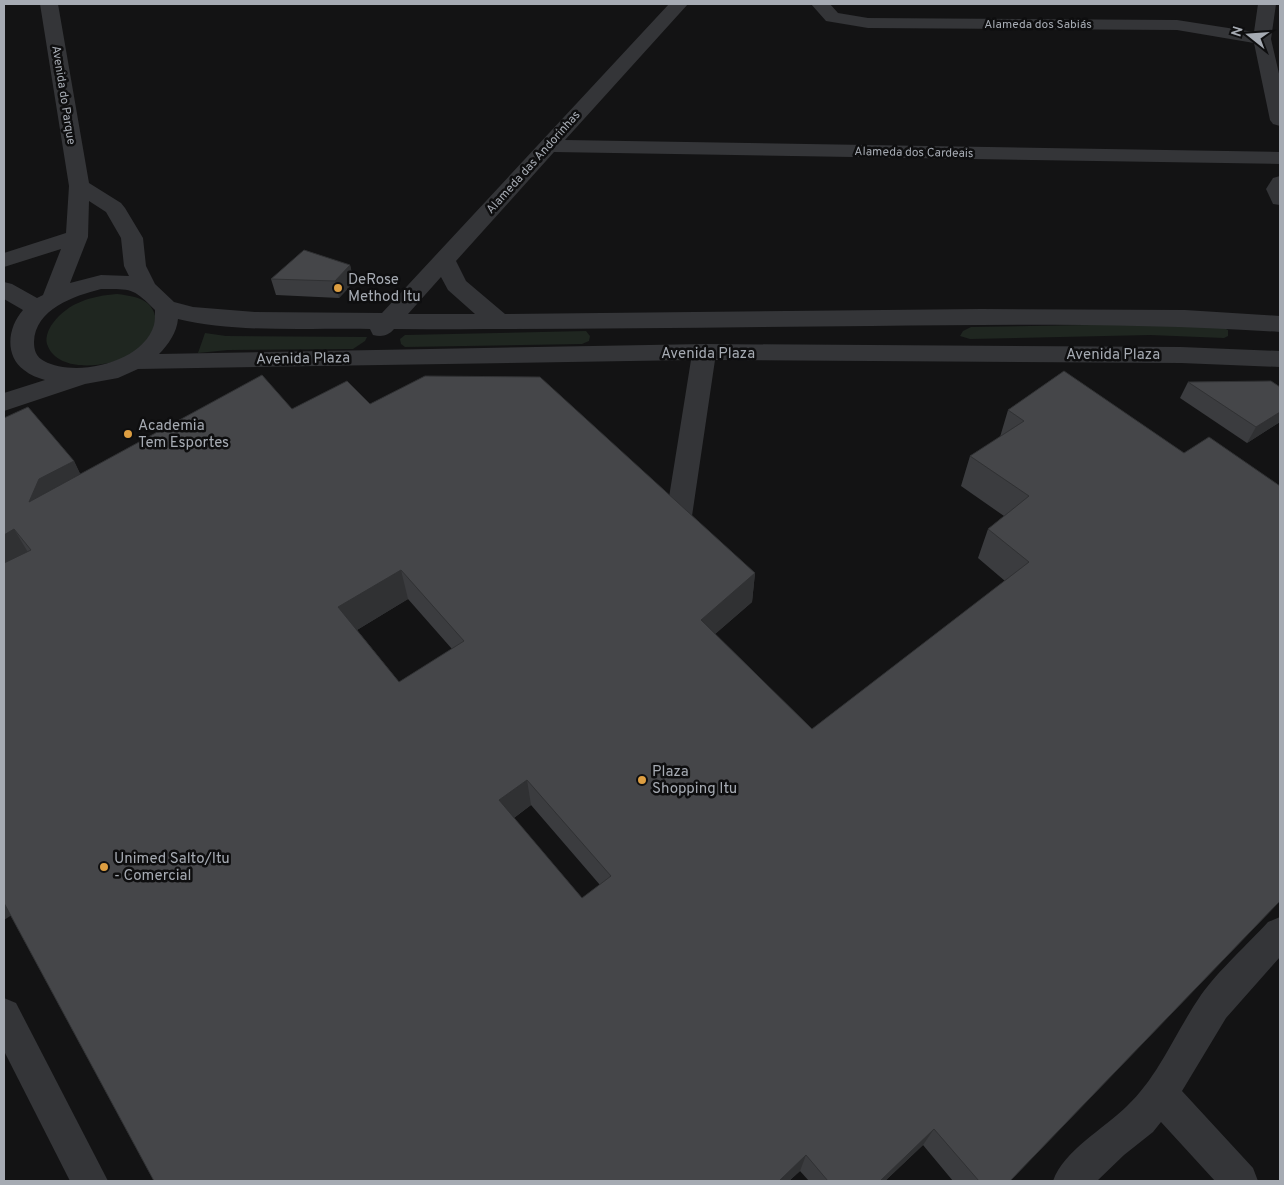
<svg xmlns="http://www.w3.org/2000/svg" width="1284" height="1185" viewBox="0 0 1284 1185" font-family="Overpass,sans-serif">
	<style>
		.green { fill: #1f2620 }
		.lines { fill: none; stroke-linecap: round; stroke-linejoin: round }
		.minor { fill: #343538; fill-rule: evenodd }
		.wall { fill: #3b3c3f; fill-rule: evenodd }
		.shaded-wall { fill: #303133 }
		.building { fill: #454649; stroke: #303133; fill-rule: evenodd }
		.poi-dot { fill: #dd9e41; stroke: #0e0e0f; stroke-width: 2 }
		.labels { text-anchor: middle; stroke-width: 5; stroke-linejoin: round; paint-order: stroke }
		.far-street-label { font-size: 12px; fill: #a6abb3; stroke: #0e0e0f }
		.poi-label { font-size: 15px; fill: #a6abb3; stroke: #0e0e0f; text-anchor: start }
		.street-label { font-size: 15px; fill: #a6abb3; stroke: #0e0e0f }
	</style>
	<rect width="100%" height="100%" fill="#131314"/>
	<g class="green">
		<path d="M117 294C141 297 158 301 156 330 148 338 139 351 129 356 107 367 57 374 47 344 45 337 49 328 53 323 69 302 92 296 117 294Z"/>
		<path d="M1146 324 1222 327 1228 330V336L1224 338 1150 335 970 339 960 336 963 331 971 327Z"/>
		<path d="M586 331 590 336 589 341 582 344 405 347 401 344 400 339 405 335Z"/>
		<path d="M205 333 226 336 367 337 365 341 353 349 228 350 198 353Z"/>
	</g>
	<g class="lines">
		<g class="minor">
			<path d="M40 4H58L89 183 121 203 125 208 143 238 146 266 155 284 174 302 193 307 255 312 382 313 669 4H688L565 140 1280 152V164L554 152 456 261 466 281 505 314 981 309 1185 310 1280 316V332C1144 323 1007 324 871 326 712 327 553 330 394 329 388 336 382 337 373 335L370 329C311 328 234 333 178 319 177 332 168 345 159 354L704 344 1181 347 1280 351V367L1181 363 715 360 692 516 688 523 679 526 670 523 666 516 691 360 138 369 118 378 85 384 4 411V393L45 380C38 378 30 375 24 370 4 355 8 327 23 310L4 299V282L12 284 37 298 43 295 61 249 4 267V253L66 233 69 186ZM89 201 106 212 121 238 124 266 129 276 101 275 70 283 88 237ZM441 277 448 290 475 314H408ZM101 289C132 289 133 288 155 310 155 315 155 321 154 325 143 363 75 378 44 361 36 357 34 350 34 342 35 309 74 296 101 289Z"/>
			<path d="M811 4H830L838 13 868 18 1177 20 1254 32 1258 4H1276L1271 39 1280 78V126L1273 124 1270 120 1254 43 1177 30 868 28 826 21Z"/>
			<path d="M1280 176V205L1273 204 1266 189 1273 178Z"/>
			<path d="M1280 917V957L1226 1018 1182 1091 1253 1168 1258 1181H1215L1161 1122 1153 1132 1124 1155 1097 1181H1053C1064 1150 1104 1129 1127 1106 1159 1076 1176 1031 1201 995 1218 971 1248 944 1268 922Z"/>
			<path d="M4 998 16 1003 108 1181H70L4 1051Z"/>
		</g>
	</g>
	<g class="wall">
		<path d="M350 265 354 282 339 298 276 295 271 279Z"/>
		<path d="M1064 371 1010 1181H953L923 1145 885 1181H809L800 1171 789 1181H154L11 916 4 418 74 461 80 474 292 409 370 404 755 573 752 602 715 634 812 729 1005 581 978 558 988 529 1004 516 961 486 970 456 1000 437 1008 410ZM408 599 452 649 399 682 357 630ZM531 805 600 885 582 898 514 818Z"/>
		<path d="M1188 382 1280 387V422L1247 443 1180 398Z"/>
	</g>
	<g class="shaded-wall">
		<path d="M350 265 354 282 339 298 335 281Z"/>
		<path d="M1280 412V422L1247 443 1256 427Z"/>
		<path d="M74 461 89 492 29 502 39 479Z"/>
		<path d="M14 529 32 559 4 573V535Z"/>
		<path d="M401 570 408 599 347 636 338 607Z"/>
		<path d="M755 573 752 602 699 648 701 620Z"/>
		<path d="M527 780 531 805 504 825 499 800Z"/>
		<path d="M4 896 18 911 4 920Z"/>
		<path d="M934 1129 923 1145 885 1181H880Z"/>
		<path d="M806 1155 800 1171 789 1181H779Z"/>
	</g>
	<g class="building">
		<path d="M304 250 350 265 335 281 271 279Z"/>
		<path d="M1064 371 1184 453 1209 437 1280 486V901L1010 1181H979L934 1129 880 1181H828L806 1155 779 1181H154L4 903V563L31 550 14 529 4 535V418L28 407 74 461 39 479 29 502 262 375 292 409 347 381 370 404 425 376 540 377 755 573 701 620 812 729 1029 562 988 529 1029 496 970 456 1024 421 1008 410ZM401 570 464 641 399 682 338 607ZM527 780 611 876 582 898 499 800Z"/>
		<path d="M1271 381 1280 387V412L1256 427 1188 382Z"/>
	</g>
	<g class="poi-dot">
		<circle cx="338" cy="288" r="5"/>
		<circle cx="128" cy="434" r="5"/>
		<circle cx="642" cy="780" r="5"/>
		<circle cx="104" cy="867" r="5"/>
	</g>
	<g class="labels">
		<g class="far-street-label">
			<text x="1038" y="28">Alameda dos Sabiás</text>
			<text transform="translate(64 95) rotate(81)" y="4">Avenida do Parque</text>
			<text transform="translate(914 152) rotate(1)" y="4">Alameda dos Cardeais</text>
			<text transform="translate(533 162) rotate(-48)" y="4">Alameda das Andorinhas</text>
		</g>
		<g class="poi-label">
			<text x="348" y="284">DeRose<tspan x="348" dy="17">Method Itu</tspan></text>
			<text x="138" y="430">Academia<tspan x="138" dy="17">Tem Esportes</tspan></text>
			<text x="652" y="776">Plaza<tspan x="652" dy="17">Shopping Itu</tspan></text>
			<text x="114" y="863">Unimed Salto/Itu<tspan x="114" dy="17">- Comercial</tspan></text>
		</g>
		<g class="street-label">
			<text x="708" y="358">Avenida Plaza</text>
			<text x="1113" y="359">Avenida Plaza</text>
			<text transform="translate(303 358) rotate(-1)" y="5">Avenida Plaza</text>
		</g>
	</g>
	<rect width="1284" height="1185" fill="none" stroke="#a6abb3" stroke-width="10"/>
	<g transform="translate(1249 35) rotate(287)" stroke="#0e0e0f" stroke-width="4" paint-order="stroke">
	<path d="M0-4L9 19L0 12L-9 19Z" fill="#a6abb3"/>
	<text y="-8" font-size="14" font-weight="bold" text-anchor="middle" fill="#a6abb3">N</text>
	</g>
</svg>
